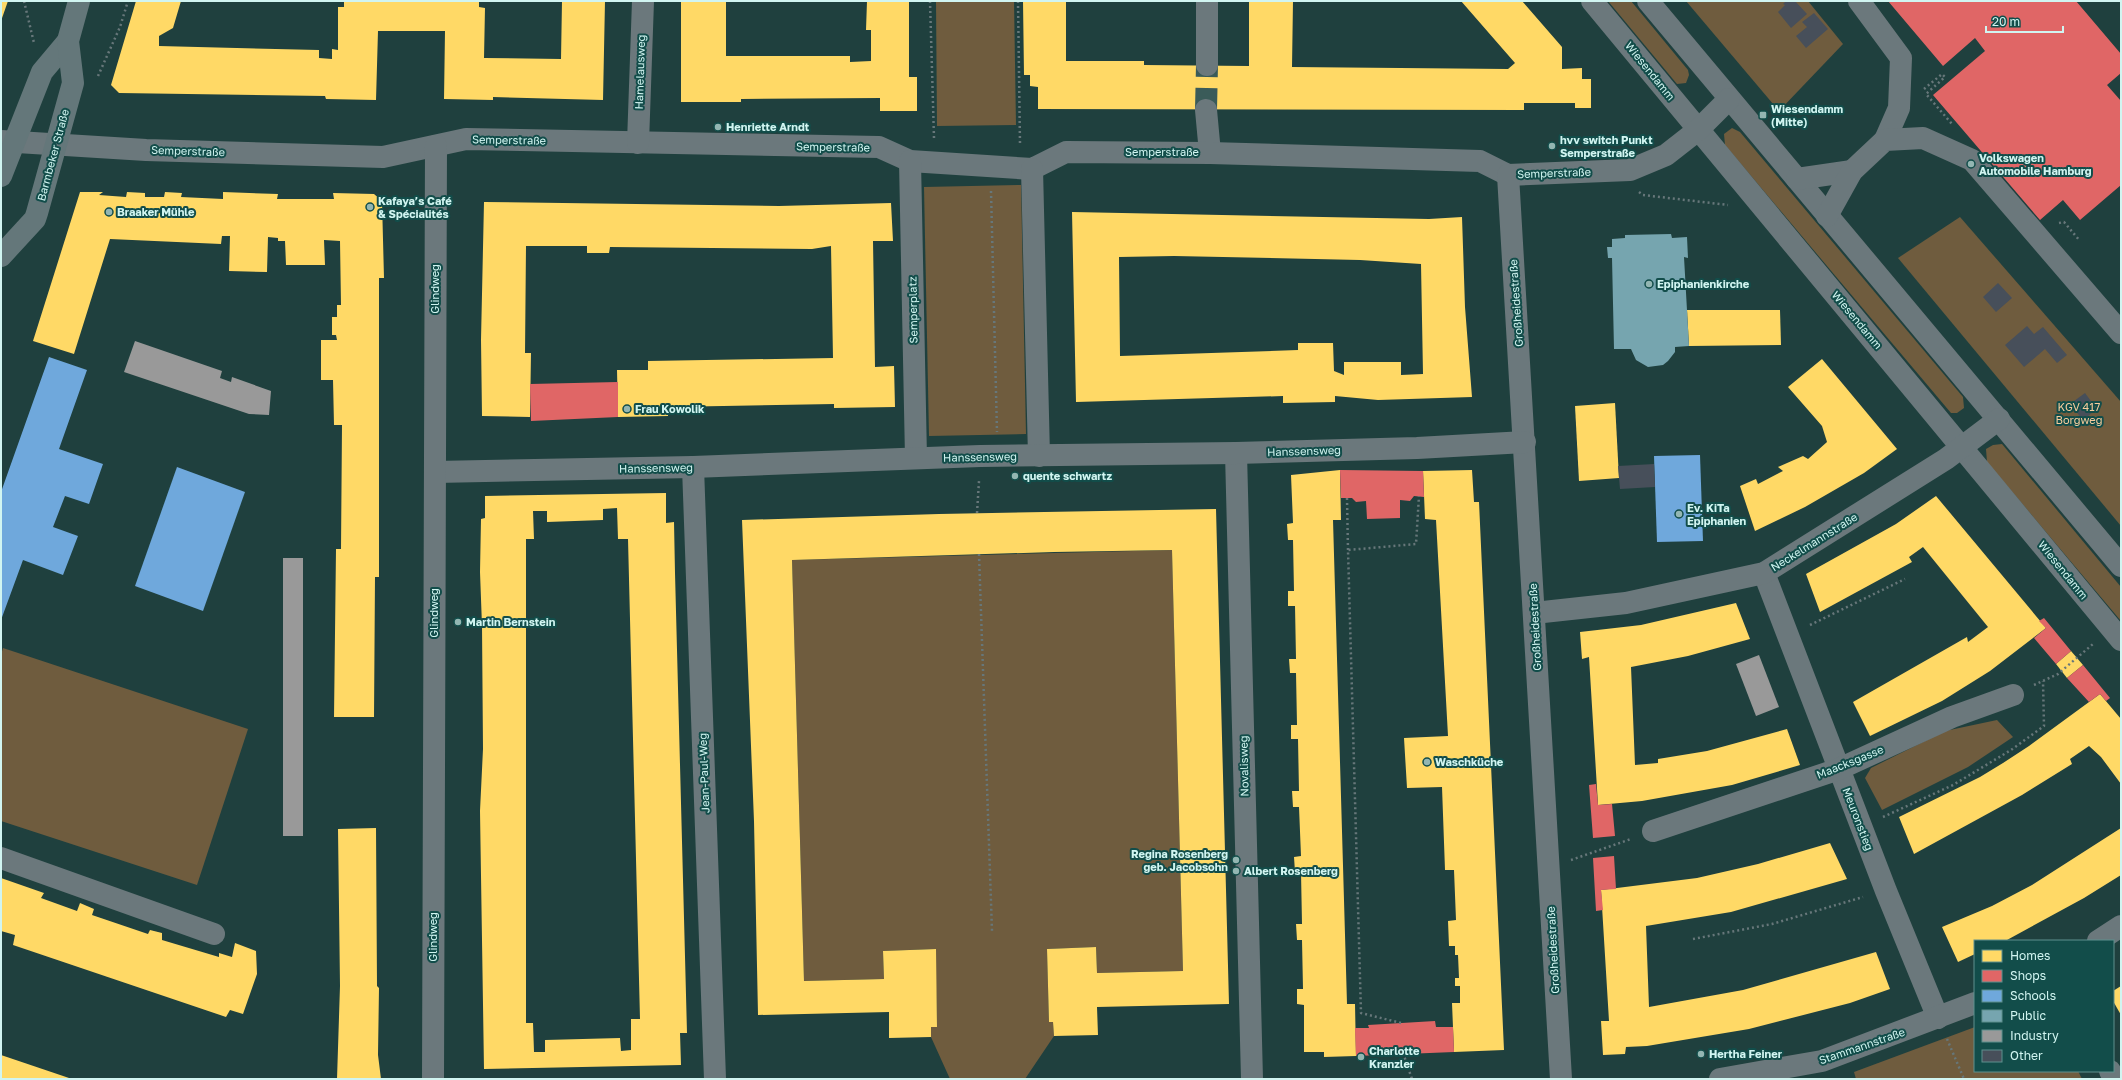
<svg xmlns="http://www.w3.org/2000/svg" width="2122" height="1080" viewBox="0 0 2122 1080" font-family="'Golos Text',sans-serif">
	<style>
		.green { fill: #6f5c3e }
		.homes { fill: #ffd966; fill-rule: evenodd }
		.shops { fill: #e06666 }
		.schools { fill: #6fa8dc }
		.public { fill: #76a5af }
		.industry { fill: #999 }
		.building { fill: #474f5a }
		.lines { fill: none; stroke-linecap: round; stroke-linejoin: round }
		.minor-tunnel { stroke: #3a5b59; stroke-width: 22; stroke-dasharray: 22 11; stroke-linecap: butt }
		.path { stroke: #67777a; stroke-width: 2.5; stroke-dasharray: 2 3; stroke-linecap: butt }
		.minor { stroke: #6b787c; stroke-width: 22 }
		.major { stroke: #64777a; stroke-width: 22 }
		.poi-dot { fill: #93b6b2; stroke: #124d4a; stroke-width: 1.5 }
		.labels { text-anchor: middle; stroke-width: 4; stroke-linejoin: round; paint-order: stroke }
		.street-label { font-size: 11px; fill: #d1f5f1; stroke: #124d4a }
		.poi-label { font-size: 11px; font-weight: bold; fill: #d1f5f1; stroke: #124d4a; text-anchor: start }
		.park-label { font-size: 11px; fill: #f8cd9d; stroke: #124d4a }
	</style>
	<rect width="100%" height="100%" fill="#1f403e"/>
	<g class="green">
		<path d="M936 1H1014L1016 125 937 126Z"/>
		<path d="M1608 1H1631L1688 70 1689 75 1686 83 1677 84Z"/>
		<path d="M1686 1H1808L1843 44 1779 111Z"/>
		<path d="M1732 128 1740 132 1963 397 1964 408 1957 413H1951L1725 145 1724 134Z"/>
		<path d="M1021 185 1026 434 929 436 924 187Z"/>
		<path d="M1960 217 2121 402V526L1898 258Z"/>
		<path d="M2002 444 2121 587V621L1987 462 1986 449 1993 445Z"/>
		<path d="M1172 550 1183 971 1097 973 1096 947 1047 949 1049 1022H1053L1054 1036 1025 1079H950L931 1037V1027L937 1026 935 949 883 951 884 979 804 981 792 560Z"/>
		<path d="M3 648 248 729 197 885 1 821V655Z"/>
		<path d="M1997 720 2013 737 1968 767 1882 810 1865 778 1871 768 1945 731Z"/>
		<path d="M1975 1027V1071H2078L2082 1079H1856L1854 1072Z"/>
	</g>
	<g class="homes">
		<path d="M1 1H8L1 21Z"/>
		<path d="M136 1H181L173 28 159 36V46L319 50V58L332 59V49L338 50V7H344V1H479V7L485 8 484 58 561 59 562 1H605L603 100 493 97V100L444 99 445 31H378L376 100 326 99 325 96 119 93 111 85Z"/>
		<path d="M681 1H726V56H850V62L871 61V30H866L867 1H909V77H917V111H880V98L741 99V102H681Z"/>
		<path d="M1023 1H1066V61H1144V65L1249 66V1H1293L1292 67 1508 69 1515 63 1461 1H1522L1562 47V69L1582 68V79H1591V108H1575V103H1524V110L1038 109V87L1030 86V75H1024Z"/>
		<path d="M80 192H103L99 195 126 197 127 192 145 193V197H164L165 192 182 193 181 197 223 199V192L278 194 277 199H334L333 193 374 194 382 201 384 278H379V577H375L374 717H334L336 549H341L342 425H334L333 380H321V340H337L336 335H332V317H337V305H341L340 241 324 240 325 265H286L285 241H278V238L268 237 267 272 229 271 230 236H222L221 244 110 239 74 354 33 341Z"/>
		<path d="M484 202 779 206 891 203 893 241H873L875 367 894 366 895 407 834 408V404L668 407V416L618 417 617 370H648V361L833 358 831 246 812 249 610 247 609 253H587V246H526L525 353H531L530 417 482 416 481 340Z"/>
		<path d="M1072 212 1429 219 1462 217 1465 307 1472 397 1378 400 1335 396V402L1283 403V396L1076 402ZM1174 256 1360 260 1421 264 1423 374 1401 375V362H1344V375L1334 371 1333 343H1298V350L1120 356 1119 257Z"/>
		<path d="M1687 310H1780L1781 345 1689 346Z"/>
		<path d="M1822 359 1897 449 1864 473 1805 507 1755 531 1740 486 1756 479 1758 484 1783 471 1778 467 1803 456 1808 459 1827 442 1822 426 1788 387Z"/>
		<path d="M1615 403 1619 478 1579 481 1575 406Z"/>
		<path d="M1340 470 1341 520H1333L1347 1004H1355L1356 1056 1324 1057V1052H1304V1005L1297 1004V989H1303L1302 940H1297L1296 924H1302L1301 872H1295L1294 857 1301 856 1299 807H1293L1292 791H1299L1298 739H1291V725H1297L1296 673H1290L1289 659H1296L1295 606H1288V591H1294L1293 540H1288L1287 524 1293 523 1291 475Z"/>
		<path d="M1472 470 1474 502H1479L1504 1050 1454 1052 1452 1003H1460V986H1455V978H1459L1458 955H1455V946H1449L1448 921 1456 920 1454 870H1445L1442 787 1407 788 1404 738 1448 736 1436 520 1425 519 1423 471Z"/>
		<path d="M666 493V523L674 522 675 573 687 1033H680L681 1065 484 1069 480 811 483 749 482 626 480 572 481 519 485 518V496ZM617 508 618 539H628L640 1019H631V1050L621 1051 620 1038 545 1040V1052H534L533 1023H526V539H534L533 511H547V522L603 520V509Z"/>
		<path d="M1936 496 2046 628 1990 671 1942 701 1870 736 1853 702 1967 637 1968 642 1988 627 1923 547 1909 557 1912 562 1820 612 1806 574 1896 524Z"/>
		<path d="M1216 509 1229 1004 1097 1007 1098 1035 1054 1036 1053 1022H1049L1047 949 1096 947 1097 973 1183 971 1172 550 1054 552 792 560 804 981 884 979 883 951 936 949 937 1027H931V1037L889 1038V1012L758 1015 754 821 742 520 939 514Z"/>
		<path d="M1736 603 1750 639 1688 656 1631 667 1635 765 1658 763V759L1707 751 1787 729 1800 765 1732 785 1642 801 1598 805 1589 657 1582 659 1580 632 1641 625Z"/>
		<path d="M2071 651 2083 665 2067 678 2056 664Z"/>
		<path d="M2100 694 2121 719V784L2101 757 2089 746 2070 759 2072 764 2022 795 1914 854 1899 817 1980 777 2003 763 2029 746Z"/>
		<path d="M376 828 377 986 379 988 378 1055 381 1079H337L340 986 338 829Z"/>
		<path d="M2121 828V875L2084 898 2007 940 1975 941V954L1958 962 1942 927 1992 906 2032 885Z"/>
		<path d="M1830 843 1847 879 1731 912 1646 926 1649 1007 1743 990 1876 952 1890 989 1850 1003 1749 1029 1647 1046 1626 1047 1625 1054 1603 1055 1601 1021H1609L1601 890 1697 878 1758 864Z"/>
		<path d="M1 878 44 893 41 898 77 911 80 903 94 909 92 915 148 934 150 930 162 933V940L219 957V953L232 957 235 943 256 951 257 974 243 1014 230 1010 226 1017 13 945 15 935 1 931Z"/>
		<path d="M2121 986V1015L2113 1001V991Z"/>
		<path d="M1 1055 72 1079H1Z"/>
	</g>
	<g class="shops">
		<path d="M1888 1H2076L2121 54V73L2107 85 2121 101V185L2080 220 2063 200 2040 220 1933 95 1985 51 1975 38 1943 66Z"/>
		<path d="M618 382V417L531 421 530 384Z"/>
		<path d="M1340 470 1423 471 1424 497 1414 496 1410 501 1400 500V518L1367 519 1366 501 1356 502 1352 498H1341Z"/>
		<path d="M2044 618 2071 651 2056 664 2034 638 2046 628 2039 621Z"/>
		<path d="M2083 665 2110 698 2106 701 2100 694 2089 702 2067 678Z"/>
		<path d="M1596 784 1598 805 1612 804 1615 836 1593 838 1589 785Z"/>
		<path d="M1614 856 1616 889 1601 890 1603 910 1596 911 1593 858Z"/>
		<path d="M1435 1021 1436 1027H1453L1454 1052 1356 1056 1355 1028H1369L1368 1025Z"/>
	</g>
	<g class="schools">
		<path d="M49 357 87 370 59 449 103 464 89 504 65 496 53 527 78 536 63 575 23 560 1 620V492Z"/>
		<path d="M1700 455 1703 541 1657 542 1654 456Z"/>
		<path d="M177 467 245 492 203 611 135 586Z"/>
	</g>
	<path class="public" d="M1671 234 1672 238 1687 237 1688 258 1684 257 1689 346 1675 347V352L1668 361 1663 365 1648 367 1636 360 1631 349H1614L1612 258H1608L1607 247H1612V239L1625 238V235Z"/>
	<g class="industry">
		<path d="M135 341 222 371 220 378 231 382 232 377 271 391 269 415 249 414 124 372Z"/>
		<rect x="283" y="558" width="20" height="278"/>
		<path d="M1759 655 1779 707 1756 716 1736 664Z"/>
	</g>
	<g class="building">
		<path d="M1786 1H1795L1807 14 1791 28 1778 12 1785 5 1783 4Z"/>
		<path d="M1814 13 1828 29 1806 48 1796 36 1807 27 1802 22Z"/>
		<path d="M1998 283 2012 298 1996 312 1983 297Z"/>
		<path d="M2027 326 2034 334 2043 327 2067 355 2057 363 2045 349 2024 367 2005 345Z"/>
		<path d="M2085 393 2094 405 2091 408 2093 412 2083 420 2070 404Z"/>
		<path d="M1654 464 1655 487 1620 489 1618 466Z"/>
	</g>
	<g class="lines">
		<path class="minor-tunnel" d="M1206 110 1207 65"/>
		<g class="path">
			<path d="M24 1 34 43"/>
			<path d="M930 1 934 138"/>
			<path d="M1018 1 1020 144"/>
			<path d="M98 76 120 27 128 1"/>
			<path d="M1924 89 1942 74 1945 77 1926 94 1952 124"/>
			<path d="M991 191 997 432"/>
			<path d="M1639 192 1643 195 1728 205"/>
			<path d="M2059 223 2064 222 2080 241"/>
			<path d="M1347 498 1348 550"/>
			<path d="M977 513 979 481"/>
			<path d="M979 554 992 931"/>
			<path d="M1810 625 1905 579"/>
			<path d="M2034 685 2058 674 2093 644"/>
			<path d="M1883 817 1953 785 2011 750 2044 726 2043 681"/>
			<path d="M1571 860 1631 839"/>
			<path d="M1693 939 1772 924 1863 897"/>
			<path d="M1401 1023 1361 1013 1348 550 1416 544 1419 496"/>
			<path d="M1947 1039 1964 1079"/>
			<path d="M1403 1053 1412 1079"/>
		</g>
		<g class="minor">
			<path d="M1592 1 2121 640"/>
			<path d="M1648 1 2121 566"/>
			<path d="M1859 1 1901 58 1899 108 1885 140"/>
			<path d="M1207 65V1"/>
			<path d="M1206 110 1210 153"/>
			<path d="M1 141 146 150 383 157 466 139 879 147 910 161 1032 169 1066 152 1210 153 1480 161 1508 175 1630 170 1666 155 1698 130 1729 99"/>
			<path d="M638 143 643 1"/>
			<path d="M910 161 916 458"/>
			<path d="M1032 169 1039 456"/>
			<path d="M1508 175 1561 1079"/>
			<path d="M1797 179 1852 171"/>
			<path d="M1827 216 1852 171 1885 140 1923 138 1972 160 2121 333"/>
			<path d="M1236 453 1252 1079"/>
			<path d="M693 467 715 1079"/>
			<path d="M435 472 693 467 980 456 1236 453 1417 448 1525 442"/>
			<path d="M1764 573 1886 891 1938 1018"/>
			<path d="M1534 613 1626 603 1764 573 1946 459 1999 419"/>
			<path d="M1653 831 1839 769 1952 717 2013 695"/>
			<path d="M1 858 214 934"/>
			<path d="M2098 941 2121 926"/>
			<path d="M2110 1071 2114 1079"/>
			<path d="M433 1079 436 146"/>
			<path d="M1720 1079 1822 1061 1975 1003"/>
		</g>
		<g class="major">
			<path d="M1 176 42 72 68 41"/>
			<path d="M1 256 35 219 37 213 73 83 68 41 79 1"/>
		</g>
	</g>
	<g class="poi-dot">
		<rect x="1759" y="111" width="8" height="8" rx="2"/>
		<circle cx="718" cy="127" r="4"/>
		<circle cx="1552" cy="146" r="4"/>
		<circle cx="1971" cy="164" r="4"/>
		<circle cx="370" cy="207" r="4"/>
		<circle cx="109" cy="212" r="4"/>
		<circle cx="1649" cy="284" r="4"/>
		<circle cx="627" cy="409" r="4"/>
		<circle cx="1015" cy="476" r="4"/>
		<circle cx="1679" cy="514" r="4"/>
		<circle cx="458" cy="622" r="4"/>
		<circle cx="1427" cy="762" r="4"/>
		<circle cx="1236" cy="860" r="4"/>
		<circle cx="1236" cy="871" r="4"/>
		<circle cx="1701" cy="1054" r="4"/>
		<circle cx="1361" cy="1057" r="4"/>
	</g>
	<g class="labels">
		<g class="street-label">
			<text transform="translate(1650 71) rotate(51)" y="4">Wiesendamm</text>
			<text transform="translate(640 72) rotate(-88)" y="4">Hamelausweg</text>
			<text transform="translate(509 140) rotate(1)" y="4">Semperstraße</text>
			<text transform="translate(833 147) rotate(1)" y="4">Semperstraße</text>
			<text transform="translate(188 151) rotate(2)" y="4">Semperstraße</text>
			<text x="1162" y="156">Semperstraße</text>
			<text transform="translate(53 155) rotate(-75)" y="4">Barmbeker Straße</text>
			<text transform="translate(1554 173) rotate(-2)" y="4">Semperstraße</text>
			<text transform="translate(435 289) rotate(-90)" y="4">Glindweg</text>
			<text transform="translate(1516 303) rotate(-94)" y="4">Großheidestraße</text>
			<text transform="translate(913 310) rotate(-91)" y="4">Semperplatz</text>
			<text transform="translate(1857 320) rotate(50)" y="4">Wiesendamm</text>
			<text transform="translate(1304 451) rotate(-2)" y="4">Hanssensweg</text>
			<text transform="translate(980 457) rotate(-1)" y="4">Hanssensweg</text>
			<text transform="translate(656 468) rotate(-1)" y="4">Hanssensweg</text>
			<text transform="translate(1814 542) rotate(-32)" y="4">Neckelmannstraße</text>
			<text transform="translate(2063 570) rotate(51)" y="4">Wiesendamm</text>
			<text transform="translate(434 613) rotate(-90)" y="4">Glindweg</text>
			<text transform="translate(1535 627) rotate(-93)" y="4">Großheidestraße</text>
			<text transform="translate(1850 762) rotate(-22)" y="4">Maacksgasse</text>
			<text transform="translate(1244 766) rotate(-91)" y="4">Novalisweg</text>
			<text transform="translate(704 773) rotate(-92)" y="4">Jean-Paul-Weg</text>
			<text transform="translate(1858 819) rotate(69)" y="4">Meuronstieg</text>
			<text transform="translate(433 937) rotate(-90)" y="4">Glindweg</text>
			<text transform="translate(1553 950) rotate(-93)" y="4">Großheidestraße</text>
			<text transform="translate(1862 1046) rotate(-19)" y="4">Stammannstraße</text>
		</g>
		<g class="poi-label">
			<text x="1771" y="113">Wiesendamm<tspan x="1771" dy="13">(Mitte)</tspan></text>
			<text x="726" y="131">Henriette Arndt</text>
			<text x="1560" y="144">hvv switch Punkt<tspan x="1560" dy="13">Semperstraße</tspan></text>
			<text x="1979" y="162">Volkswagen<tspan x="1979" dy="13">Automobile Hamburg</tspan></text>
			<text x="378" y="205">Kafaya’s Café<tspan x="378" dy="13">&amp; Spécialités</tspan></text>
			<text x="117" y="216">Braaker Mühle</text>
			<text x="1657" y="288">Epiphanienkirche</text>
			<text x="635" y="413">Frau Kowolik</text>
			<text x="1023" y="480">quente schwartz</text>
			<text x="1687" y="512">Ev. KiTa<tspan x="1687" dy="13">Epiphanien</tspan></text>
			<text x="466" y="626">Martin Bernstein</text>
			<text x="1435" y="766">Waschküche</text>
			<text x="1228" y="858" text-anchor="end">Regina Rosenberg<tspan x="1228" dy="13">geb. Jacobsohn</tspan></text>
			<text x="1244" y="875">Albert Rosenberg</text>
			<text x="1369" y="1055">Charlotte<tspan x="1369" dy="13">Kranzler</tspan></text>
			<text x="1709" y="1058">Hertha Feiner</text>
		</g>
		<g class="park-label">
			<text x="2079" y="411">KGV 417<tspan x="2079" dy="13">Borgweg</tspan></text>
		</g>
	</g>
	<rect width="2122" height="1080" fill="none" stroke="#d1f5f1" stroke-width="4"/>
	<rect x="1974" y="940" width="140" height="132" fill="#124d4a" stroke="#5e908d"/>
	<rect x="1982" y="950" width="20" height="12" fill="#ffd966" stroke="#5e908d"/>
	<text x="2010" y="960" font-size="12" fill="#d1f5f1">Homes</text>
	<rect x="1982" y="970" width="20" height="12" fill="#e06666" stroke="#5e908d"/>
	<text x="2010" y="980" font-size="12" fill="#d1f5f1">Shops</text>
	<rect x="1982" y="990" width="20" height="12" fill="#6fa8dc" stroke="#5e908d"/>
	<text x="2010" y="1000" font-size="12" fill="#d1f5f1">Schools</text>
	<rect x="1982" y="1010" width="20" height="12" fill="#76a5af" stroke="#5e908d"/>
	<text x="2010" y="1020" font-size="12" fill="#d1f5f1">Public</text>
	<rect x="1982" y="1030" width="20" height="12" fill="#999999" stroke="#5e908d"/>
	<text x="2010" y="1040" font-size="12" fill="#d1f5f1">Industry</text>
	<rect x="1982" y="1050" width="20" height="12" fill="#474f5a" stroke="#5e908d"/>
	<text x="2010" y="1060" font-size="12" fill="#d1f5f1">Other</text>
	<path d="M1986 26v6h77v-6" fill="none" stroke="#d1f5f1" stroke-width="2"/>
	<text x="1992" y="26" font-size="12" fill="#d1f5f1" stroke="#124d4a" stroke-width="3" paint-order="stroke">20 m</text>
</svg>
